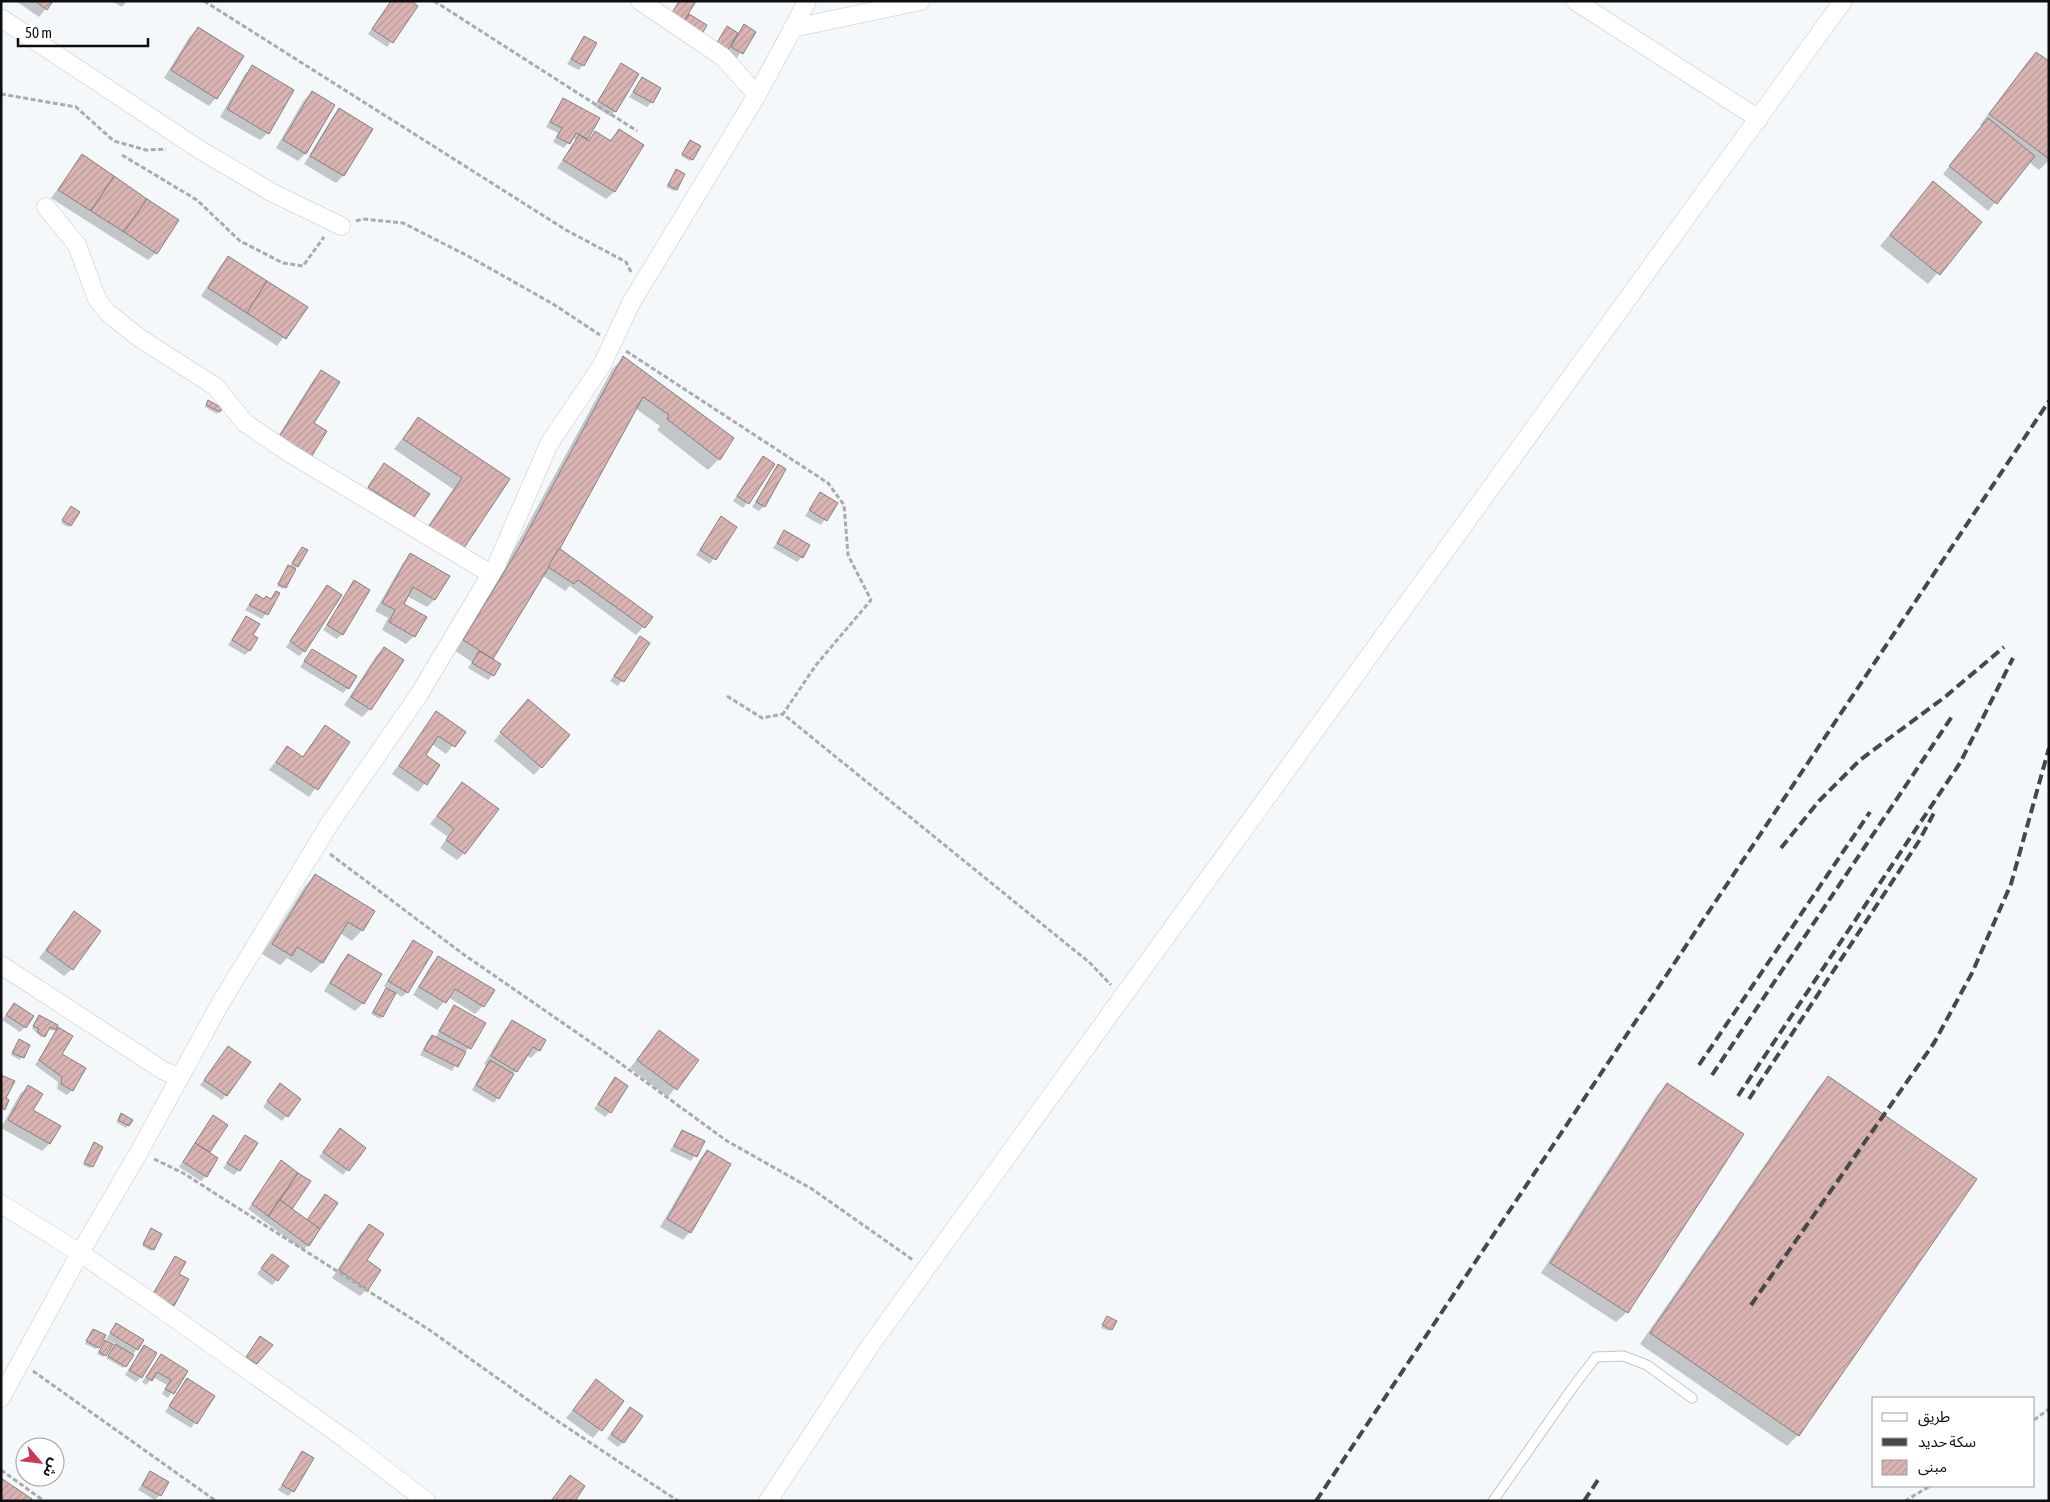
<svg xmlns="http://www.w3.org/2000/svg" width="2050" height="1502" viewBox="0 0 2050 1502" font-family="'Asap Condensed','Noto Sans Arabic',sans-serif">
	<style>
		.shadow { fill: #0003 }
		.building { fill: url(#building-hatch); stroke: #858080 }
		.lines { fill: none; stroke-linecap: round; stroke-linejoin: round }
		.service-casing { stroke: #c5c8cb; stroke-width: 11 }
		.minor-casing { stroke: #c5c8cb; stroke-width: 19 }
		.path { stroke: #a9acaf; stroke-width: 3; stroke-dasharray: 5 2.5; stroke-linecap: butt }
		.service { stroke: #fff; stroke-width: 9 }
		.minor { stroke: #fff; stroke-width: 18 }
		.rail { stroke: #46484a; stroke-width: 4; stroke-dasharray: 10 5; stroke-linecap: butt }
	</style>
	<defs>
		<pattern id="building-hatch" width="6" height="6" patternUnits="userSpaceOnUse" patternTransform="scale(1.25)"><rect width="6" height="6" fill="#dab4b2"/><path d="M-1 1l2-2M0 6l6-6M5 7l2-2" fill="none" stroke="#ba9a98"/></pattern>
	</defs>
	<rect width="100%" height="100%" fill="#f4f8fb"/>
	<g class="shadow">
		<path d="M16 1H52L39 17Z"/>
		<path d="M112 1H127L122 7Z"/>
		<path d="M391 1H409L416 6 387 47 368 34Z"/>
		<path d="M744 26 754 32 737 58 725 51 714 48 727 27 738 34Z"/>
		<path d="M198 29 216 98 209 106 164 78 190 36Z"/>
		<path d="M584 38 583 65 579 70 567 64Z"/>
		<path d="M2037 53 2049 62V160L2039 170 2029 162 1988 211 1943 174 1982 126 1980 125 2026 64Z"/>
		<path d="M621 65 615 111 610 116 594 106Z"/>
		<path d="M253 67 268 133 260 140 220 117 245 74Z"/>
		<path d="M643 78 652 102 647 107 629 97Z"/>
		<path d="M312 93 334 106 305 154 298 161 276 148 304 100Z"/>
		<path d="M563 99 598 119 587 141 595 132 609 141 619 130 643 145 614 192 606 199 557 168 576 140 572 138 564 148 553 142 558 133 546 127Z"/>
		<path d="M339 110 371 130 343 176 336 183 304 164 332 118Z"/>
		<path d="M688 143 692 159 690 161 681 156Z"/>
		<path d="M82 156 156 253 148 260 51 198Z"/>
		<path d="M675 173 676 189 674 191 666 187Z"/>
		<path d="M1933 183 1981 222 1928 284 1880 246Z"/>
		<path d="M228 258 306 307 277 346 201 296 221 265Z"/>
		<path d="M624 358 733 438 719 459 708 470 657 430 660 426 635 408 558 549 651 618 636 635 570 586 565 591 542 575 490 659 493 675 488 680 468 668 472 662 454 650 510 557 613 368Z"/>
		<path d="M322 372 312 423 271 447 314 379Z"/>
		<path d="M208 402 219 412 217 414 205 407Z"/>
		<path d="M418 418 509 480 461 550 451 561 419 539 453 489 394 449Z"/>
		<path d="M763 458 774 464 743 508 733 501Z"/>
		<path d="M384 465 428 494 405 524 362 495Z"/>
		<path d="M778 465 764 506 759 511 752 507Z"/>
		<path d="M820 494 836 503 821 525 805 516Z"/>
		<path d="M69 510 70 525 68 527 61 523Z"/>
		<path d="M721 518 735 527 710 564 696 555Z"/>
		<path d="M785 532 802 557 797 562 773 548Z"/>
		<path d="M300 550 297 566 283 589 277 586Z"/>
		<path d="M411 555 448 576 434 600 427 607 407 596 402 604 414 636 406 644 382 630 388 618 375 611 403 563Z"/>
		<path d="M354 582 342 634 337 639 323 630Z"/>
		<path d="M327 587 304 651 299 656 286 647Z"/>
		<path d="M276 592 279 594 262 619 245 610 256 595 264 600H270Z"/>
		<path d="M246 617 251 635 249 651 245 655 228 645Z"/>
		<path d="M640 638 648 643 618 686 610 681Z"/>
		<path d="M384 648 370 709 362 717 344 705 376 656Z"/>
		<path d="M312 650 348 688 343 693 300 667Z"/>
		<path d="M520 709 541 767 534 775 494 741Z"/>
		<path d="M436 713 464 732 446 754 432 744 424 755 439 765 418 792 392 774Z"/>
		<path d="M325 726 348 742 309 797 269 770 287 747 302 757Z"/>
		<path d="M462 783 464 853 457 860 440 848 448 837 430 824Z"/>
		<path d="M315 876 362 930 352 941 340 933 322 963 311 973 287 958 280 965 262 954 305 886Z"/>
		<path d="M74 913 72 969 64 976 39 958Z"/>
		<path d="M413 942 431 952 407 992 402 997 395 993 380 1019 371 1014 387 988 384 986Z"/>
		<path d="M349 955 363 1003 355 1011 324 991 341 963Z"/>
		<path d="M438 957 483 1006 475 1014 448 997 437 1010 413 995 431 965Z"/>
		<path d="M14 1004 25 1027 20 1032 2 1020Z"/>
		<path d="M454 1006 470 1048 464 1052 452 1071 420 1055 427 1041 432 1036 435 1038Z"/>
		<path d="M38 1018 56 1025 52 1031 48 1029 42 1038 32 1028Z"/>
		<path d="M513 1021 539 1050 531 1058 526 1055 494 1103 472 1090 486 1065 484 1064 505 1029Z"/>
		<path d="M58 1029 61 1055 72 1090 67 1095 57 1089 58 1082 35 1065Z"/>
		<path d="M659 1032 697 1060 668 1097 630 1068Z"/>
		<path d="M18 1043 29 1045 20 1060 11 1055Z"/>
		<path d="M228 1047 226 1095 222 1100 200 1085Z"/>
		<path d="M1828 1077 1975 1179 1798 1435 1787 1446 1640 1344 1818 1088Z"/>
		<path d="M615 1079 610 1112 605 1117 594 1109Z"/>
		<path d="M1667 1085 1627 1312 1616 1322 1541 1273 1657 1095Z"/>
		<path d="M28 1087 32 1111 59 1127 49 1144 42 1151 1 1128 20 1094Z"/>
		<path d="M275 1090 300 1100 282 1121 263 1107Z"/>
		<path d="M121 1115 131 1121 126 1128 116 1122Z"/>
		<path d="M213 1117 226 1125 208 1153 206 1176 201 1181 179 1167Z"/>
		<path d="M682 1131 703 1142 691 1161 670 1151Z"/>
		<path d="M335 1135 364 1148 343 1175 319 1157Z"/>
		<path d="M245 1136 239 1170 234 1175 223 1168Z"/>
		<path d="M93 1146 92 1166 90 1168 83 1165Z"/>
		<path d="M707 1151 690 1232 683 1240 660 1227 700 1159Z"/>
		<path d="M281 1162 309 1181 291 1210 306 1221 325 1196 308 1245 303 1250 248 1209Z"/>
		<path d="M369 1226 366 1261 367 1289 360 1296 332 1278 361 1233Z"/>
		<path d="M150 1232 153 1249 151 1251 142 1246Z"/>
		<path d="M175 1257 177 1274 173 1305 168 1310 149 1299Z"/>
		<path d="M267 1260 277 1280 272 1285 257 1274Z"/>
		<path d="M1105 1320 1111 1329 1109 1331 1101 1328Z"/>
		<path d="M116 1325 137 1349 123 1368 106 1358 116 1344 106 1339Z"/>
		<path d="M91 1332 98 1347 96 1349 85 1344Z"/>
		<path d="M259 1340 256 1363 254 1365 245 1359Z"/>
		<path d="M103 1344 105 1355 103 1357 97 1354Z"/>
		<path d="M144 1346 141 1377 136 1382 125 1375Z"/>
		<path d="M161 1356 186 1372 168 1398 162 1394 167 1385 153 1377 146 1385 142 1382Z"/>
		<path d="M187 1380 213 1396 191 1428 165 1412Z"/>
		<path d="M596 1381 623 1401 593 1438 566 1418Z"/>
		<path d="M630 1408 623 1442 618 1447 607 1439Z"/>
		<path d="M303 1453 293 1491 288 1496 278 1490Z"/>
		<path d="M150 1473 160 1495 155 1500 138 1490Z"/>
	</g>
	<g class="building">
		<path d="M35 1H53L47 10Z"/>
		<path d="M391 1H411L418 6 393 43 372 29Z"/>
		<path d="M679 1H696L683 23 671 15Z"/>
		<path d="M689 14 707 25 702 34 684 23Z"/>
		<path d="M744 24 756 32 743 54 731 47Z"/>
		<path d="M727 26 738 33 726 53 715 46Z"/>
		<path d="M198 27 244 56 217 99 171 70Z"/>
		<path d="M584 36 597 43 584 66 571 59Z"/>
		<path d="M2036 52 2049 61V159L1989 114Z"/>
		<path d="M621 63 639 74 616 112 598 101Z"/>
		<path d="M252 65 294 90 269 134 227 109Z"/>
		<path d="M642 77 661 88 653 103 633 92Z"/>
		<path d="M312 91 335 105 306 154 283 140Z"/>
		<path d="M563 98 600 118 588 139 576 133 570 144 557 137 562 128 550 122Z"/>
		<path d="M339 108 373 129 344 176 310 156Z"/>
		<path d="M1988 118 2035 156 1997 204 1949 166Z"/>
		<path d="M619 129 644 145 615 192 563 160 579 135 589 141 595 131 611 141Z"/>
		<path d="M690 140 701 146 693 160 682 154Z"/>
		<path d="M82 154 114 176 91 211 58 190Z"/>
		<path d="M676 169 685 174 677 190 668 185Z"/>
		<path d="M114 176 147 199 124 232 91 211Z"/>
		<path d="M1933 181 1982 222 1940 275 1890 235Z"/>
		<path d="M147 199 179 220 157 254 124 232Z"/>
		<path d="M228 256 267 281 247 313 208 288Z"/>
		<path d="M267 281 308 307 286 339 247 313Z"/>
		<path d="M623 356 734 438 720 460 667 419 669 415 643 397 558 552 493 659 463 640 520 546Z"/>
		<path d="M321 370 340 382 314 423 327 431 310 459 278 439Z"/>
		<path d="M208 400 222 408 220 412 206 405Z"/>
		<path d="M418 417 510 479 462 551 428 528 462 478 403 439Z"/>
		<path d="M763 456 775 464 749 504 737 496Z"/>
		<path d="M384 463 430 494 414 517 368 487Z"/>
		<path d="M778 464 786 469 765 507 756 502Z"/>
		<path d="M820 492 838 503 827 521 809 510Z"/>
		<path d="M71 506 80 512 71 526 62 520Z"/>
		<path d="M721 516 737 527 716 560 700 550Z"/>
		<path d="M784 530 810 545 803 558 777 543Z"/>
		<path d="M302 547 308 550 298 567 292 563Z"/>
		<path d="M559 548 653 617 645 628 578 580 574 584 548 567Z"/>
		<path d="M410 553 450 576 435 600 413 587 404 604 427 617 415 637 389 622 395 610 382 603Z"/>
		<path d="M288 565 296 569 286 588 278 584Z"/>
		<path d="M354 580 370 590 343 635 327 625Z"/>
		<path d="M327 585 342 595 305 652 290 641Z"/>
		<path d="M276 591 280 593 268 615 249 605 256 594 264 599 266 596 271 599Z"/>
		<path d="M246 616 260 624 253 635 258 638 250 651 232 640Z"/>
		<path d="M640 636 650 643 624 682 614 676Z"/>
		<path d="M384 647 404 660 371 710 351 697Z"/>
		<path d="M312 649 357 676 349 689 304 661Z"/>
		<path d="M479 651 501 664 494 676 472 663Z"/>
		<path d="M528 699 570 735 542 768 500 732Z"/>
		<path d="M436 711 466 732 455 747 438 736 426 755 440 765 427 785 399 766Z"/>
		<path d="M325 725 350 742 318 790 276 762 287 746 303 757Z"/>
		<path d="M462 782 499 809 465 854 446 840 454 829 437 816Z"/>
		<path d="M315 874 375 911 363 931 348 922 323 963 297 947 292 956 272 944Z"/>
		<path d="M74 911 101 931 73 970 46 950Z"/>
		<path d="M413 940 433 952 408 993 388 981Z"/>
		<path d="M348 954 382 974 364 1004 330 983Z"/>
		<path d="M438 956 495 990 484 1007 455 989 446 1003 419 987Z"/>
		<path d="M386 988 396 993 383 1017 373 1012Z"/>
		<path d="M14 1003 34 1016 26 1028 6 1015Z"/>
		<path d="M454 1005 486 1023 471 1049 439 1031Z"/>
		<path d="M39 1015 58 1025 55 1030 50 1027 45 1037 37 1032 39 1029 33 1026Z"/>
		<path d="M512 1020 546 1040 540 1051 533 1047 517 1072 491 1056Z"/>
		<path d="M58 1027 73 1036 62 1054 86 1068 73 1091 61 1084 62 1077 39 1060Z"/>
		<path d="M659 1030 699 1060 677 1090 637 1060Z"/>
		<path d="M432 1035 466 1052 458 1067 424 1050Z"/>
		<path d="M19 1039 30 1045 24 1058 12 1053Z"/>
		<path d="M228 1046 251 1062 227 1096 204 1080Z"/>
		<path d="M490 1060 514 1074 499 1099 476 1085Z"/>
		<path d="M1 1075 15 1081 6 1098 9 1100 5 1110 1 1108Z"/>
		<path d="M1828 1076 1977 1179 1799 1436 1650 1333Z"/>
		<path d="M615 1077 628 1086 611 1113 598 1104Z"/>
		<path d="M280 1083 301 1099 288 1117 267 1101Z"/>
		<path d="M1667 1083 1744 1134 1628 1313 1550 1263Z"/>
		<path d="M28 1085 43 1094 33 1110 61 1126 50 1144 8 1120Z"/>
		<path d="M121 1113 133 1120 129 1126 118 1120Z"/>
		<path d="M213 1115 228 1125 210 1152 195 1143Z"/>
		<path d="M340 1128 366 1148 349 1171 323 1152Z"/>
		<path d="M682 1130 705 1141 697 1157 674 1146Z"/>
		<path d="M245 1135 258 1143 240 1171 227 1163Z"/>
		<path d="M94 1142 103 1147 93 1167 84 1163Z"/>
		<path d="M195 1143 218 1158 207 1177 183 1162Z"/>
		<path d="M707 1150 731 1164 691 1233 667 1219Z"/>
		<path d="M281 1160 298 1173 268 1216 252 1204Z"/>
		<path d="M298 1173 311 1181 292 1209 280 1200Z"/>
		<path d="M325 1194 338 1203 320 1229 307 1220Z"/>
		<path d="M280 1200 320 1229 309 1246 268 1216Z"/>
		<path d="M369 1224 384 1234 367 1260 381 1270 368 1290 339 1270Z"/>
		<path d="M151 1228 162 1234 154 1250 143 1244Z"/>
		<path d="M272 1254 289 1266 278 1281 261 1268Z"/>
		<path d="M175 1256 186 1262 179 1274 189 1279 174 1306 153 1294Z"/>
		<path d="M1107 1316 1117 1321 1112 1330 1102 1325Z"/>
		<path d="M116 1323 144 1340 138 1350 110 1333Z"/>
		<path d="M93 1329 106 1335 99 1348 86 1341Z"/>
		<path d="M260 1336 273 1345 257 1364 246 1357Z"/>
		<path d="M105 1340 113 1344 106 1356 99 1352Z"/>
		<path d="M115 1344 134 1355 126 1367 108 1356Z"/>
		<path d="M144 1345 157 1353 142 1378 129 1370Z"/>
		<path d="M161 1354 188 1371 174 1394 165 1389 171 1380 157 1372 152 1381 146 1377Z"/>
		<path d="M187 1378 215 1396 197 1424 169 1406Z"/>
		<path d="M596 1379 624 1401 602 1431 573 1410Z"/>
		<path d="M630 1407 643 1416 624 1443 611 1434Z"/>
		<path d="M302 1451 314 1458 294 1492 282 1485Z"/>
		<path d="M150 1471 169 1482 161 1496 142 1485Z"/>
		<path d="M570 1475 585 1486 575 1501H551Z"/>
		<path d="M1 1478 32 1499 31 1501H1Z"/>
	</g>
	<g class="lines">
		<defs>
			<path id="service" d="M1493 1501 1573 1387 1596 1357 1623 1356 1647 1365 1692 1398"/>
			<g id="minor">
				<path d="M640 1 723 57 757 95"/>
				<path d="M1575 1 1759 119"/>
				<path d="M1 18 197 148 271 192 341 226"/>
				<path d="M793 28 807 1"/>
				<path d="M46 207 77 245 97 299 107 312 138 337 216 387 245 423 291 454 491 574"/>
				<path d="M1 965 164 1071 179 1077"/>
				<path d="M1 1204 80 1253 150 1301 348 1441 426 1501"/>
				<path d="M1 1398 80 1253 139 1152 220 1004 330 823 418 696 497 564 549 444 602 365 631 303 757 95 793 28 921 1"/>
				<path d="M768 1501 870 1346 1843 1"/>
			</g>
		</defs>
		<use href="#service" class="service-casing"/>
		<use href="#minor" class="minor-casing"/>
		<g class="path">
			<path d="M204 1 566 230 626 262 631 272"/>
			<path d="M434 1 637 131"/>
			<path d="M1 94 76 107 114 141 146 150 166 149"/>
			<path d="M122 155 197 200 240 241 283 263 303 266 324 237"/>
			<path d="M356 221 363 219 403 223 468 256 553 304 600 335"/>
			<path d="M626 351 828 483 844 505 848 555 871 600 816 665 783 714 1090 963 1111 985"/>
			<path d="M727 696 762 718 783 714"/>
			<path d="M330 854 463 954 602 1050 727 1141 812 1189 913 1260"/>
			<path d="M154 1159 183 1173 431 1331 559 1422 678 1501"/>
			<path d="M33 1371 216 1501"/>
			<path d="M2034 1420 2049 1409"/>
			<path d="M1 1470 44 1501"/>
			<path d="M1905 1501 1930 1486"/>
		</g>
		<use href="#service" class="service"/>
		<use href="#minor" class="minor"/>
		<g class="rail">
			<path d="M1781 848 1819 801 1860 760 1945 697 2004 647"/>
			<path d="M1699 1065 1870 812"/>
			<path d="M1712 1075 1953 715"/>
			<path d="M1738 1096 1960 763 2013 658"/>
			<path d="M1749 1099 1919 841 1935 811"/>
			<path d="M1751 1305 1934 1043 1972 973 2011 884 2049 748"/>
			<path d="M1316 1501 2049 401"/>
			<path d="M1584 1501 1600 1477"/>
		</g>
	</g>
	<rect width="2050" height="1502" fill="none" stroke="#0c0e0f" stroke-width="5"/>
	<rect x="1872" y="1397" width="162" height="90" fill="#ffffff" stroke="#9e9f9f"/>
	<rect x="1882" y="1413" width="25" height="8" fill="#ffffff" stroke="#9e9f9f"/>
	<text x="1918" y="1422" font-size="15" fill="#0c0e0f">طريق</text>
	<rect x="1882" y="1438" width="25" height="8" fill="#46484a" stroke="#9e9f9f"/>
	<text x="1918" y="1447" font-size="15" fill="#0c0e0f">سكة حديد</text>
	<rect x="1882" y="1460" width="25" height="15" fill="url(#building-hatch)" stroke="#9e9f9f"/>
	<text x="1918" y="1472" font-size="15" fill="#0c0e0f">مبنى</text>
	<g transform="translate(40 1462) rotate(118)"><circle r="24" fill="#ffffff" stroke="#9e9f9f"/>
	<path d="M0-4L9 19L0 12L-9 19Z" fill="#c93956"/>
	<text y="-8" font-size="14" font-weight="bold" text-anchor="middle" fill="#0c0e0f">ش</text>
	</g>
	<path d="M18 38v8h130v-8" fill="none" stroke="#0c0e0f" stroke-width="2.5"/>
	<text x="25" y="38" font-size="15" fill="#0c0e0f" stroke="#ffffff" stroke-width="4" paint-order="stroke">50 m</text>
</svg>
